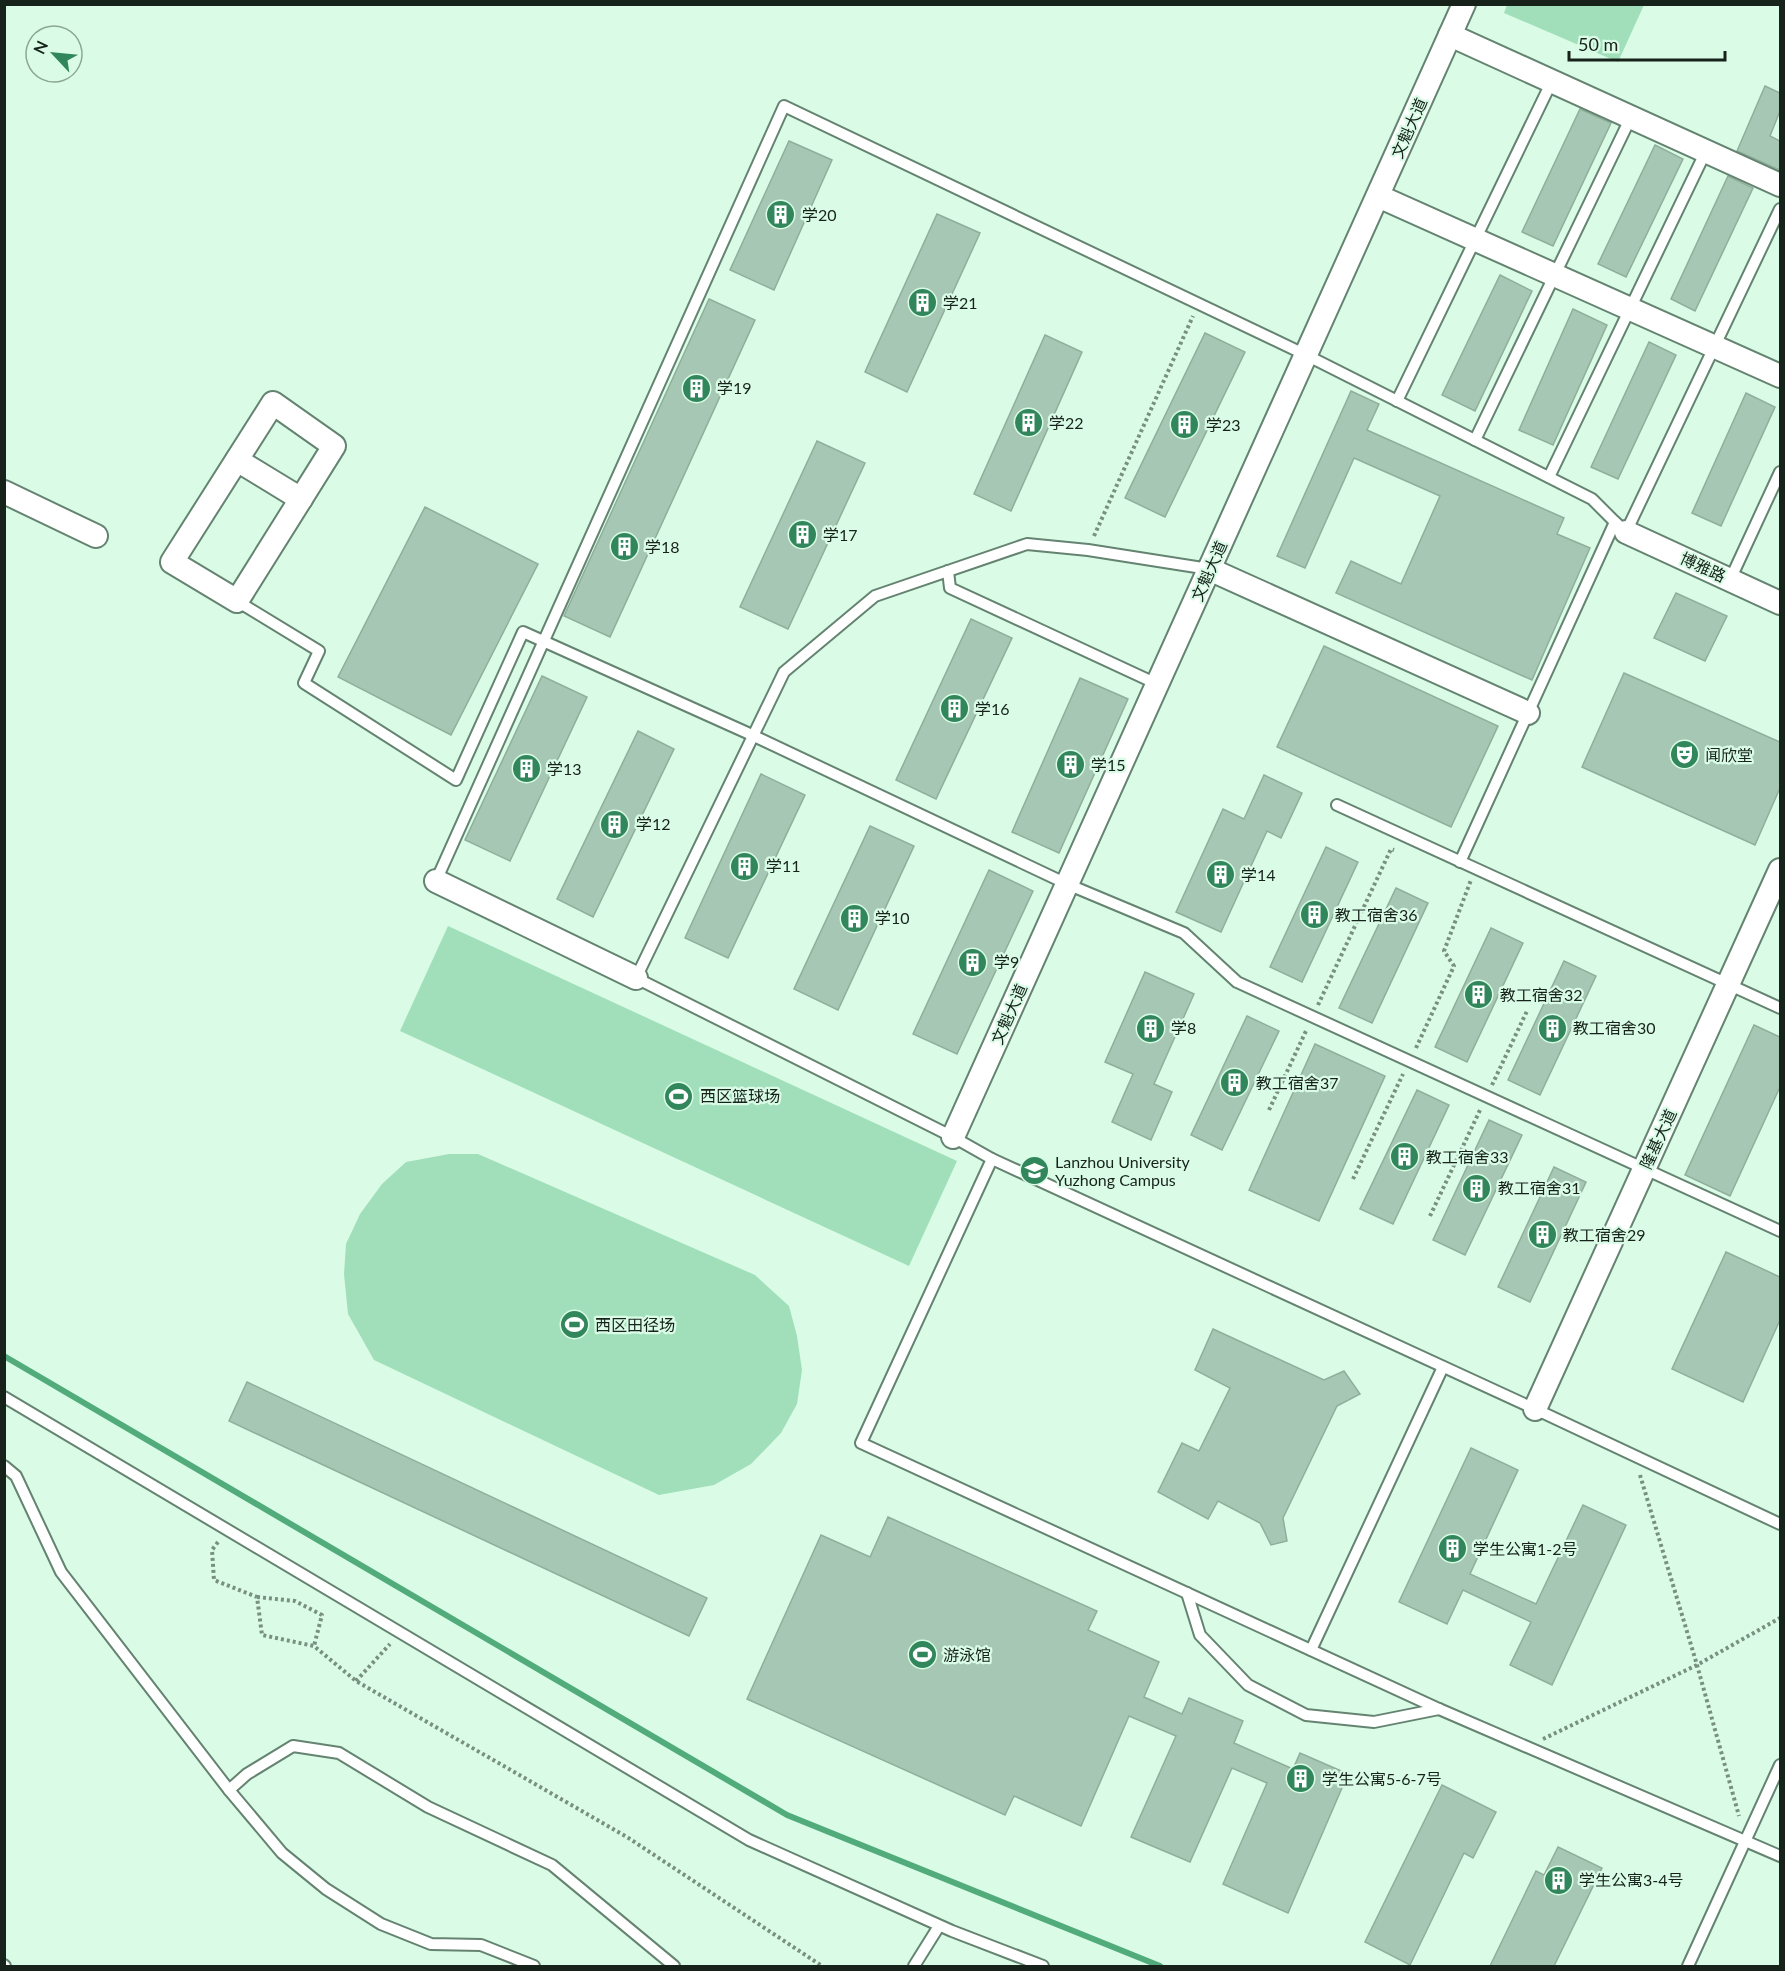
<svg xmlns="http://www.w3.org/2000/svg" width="1785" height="1971" viewBox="0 0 1785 1971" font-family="Lato,'Noto Sans SC',sans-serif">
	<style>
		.green { fill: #a0dfb9 }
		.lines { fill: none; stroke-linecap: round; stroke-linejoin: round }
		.stream { stroke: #52ab7b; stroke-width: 6 }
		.building { fill: #a6c7b3; stroke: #8faf9b; stroke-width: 1.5 }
		.lane-casing { stroke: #648370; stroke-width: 14 }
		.street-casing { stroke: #648370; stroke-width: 26 }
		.path { stroke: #799081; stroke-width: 4; stroke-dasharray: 3 3; stroke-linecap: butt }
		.lane { stroke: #fff; stroke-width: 10 }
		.street { stroke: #fff; stroke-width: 22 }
		.labels { text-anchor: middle; stroke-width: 4.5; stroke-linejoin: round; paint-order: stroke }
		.street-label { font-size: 16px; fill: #16221a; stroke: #dafce7 }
		.poi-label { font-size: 16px; fill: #16221a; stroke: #dafce7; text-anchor: start }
	</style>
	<rect width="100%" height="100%" fill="#dafce7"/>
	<g class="green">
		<path d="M1507 5V4L1644 5 1618 62 1504 13Z"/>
		<path d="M448 926 957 1161 909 1266 400 1031Z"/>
		<path d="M449 1154H478L755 1275 789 1306 797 1336 802 1370 797 1404 781 1433 751 1464 714 1485 659 1495 374 1360 348 1314 344 1274 346 1244 360 1214 382 1184 406 1162Z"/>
	</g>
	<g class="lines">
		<path class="stream" d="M4 1356 787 1815 1160 1966"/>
	</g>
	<g class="building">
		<path d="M1765 86 1780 93V111L1770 136 1780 141V170L1737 151Z"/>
		<path d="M1580 109 1611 123 1553 246 1522 232Z"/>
		<path d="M789 141 832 160 774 290 730 270Z"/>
		<path d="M1655 145 1683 159 1626 277 1598 264Z"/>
		<path d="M1728 176 1753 188 1695 311 1671 299Z"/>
		<path d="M937 214 980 233 907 392 865 372Z"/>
		<path d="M1500 275 1532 291 1475 411 1442 395Z"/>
		<path d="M709 299 755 320 610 637 564 616Z"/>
		<path d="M1573 309 1607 325 1553 445 1519 430Z"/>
		<path d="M1205 333 1245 352 1165 517 1125 498Z"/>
		<path d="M1045 335 1082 352 1011 511 974 494Z"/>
		<path d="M1649 342 1676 355 1618 479 1591 467Z"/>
		<path d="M1351 391 1379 404 1367 430 1564 518 1557 534 1590 548 1532 680 1336 593 1351 561 1401 584 1440 496 1354 458 1305 568 1277 556Z"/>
		<path d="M1746 393 1775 407 1721 526 1692 513Z"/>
		<path d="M817 441 865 463 788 629 740 607Z"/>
		<path d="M425 507 538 564 451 735 338 677Z"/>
		<path d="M1676 593 1727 616 1705 661 1654 638Z"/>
		<path d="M971 619 1012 638 936 799 896 780Z"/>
		<path d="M1324 646 1498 726 1451 827 1277 747Z"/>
		<path d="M1624 673 1780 742V788L1755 845 1582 767Z"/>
		<path d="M542 676 587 697 510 861 465 840Z"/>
		<path d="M1080 678 1128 699 1059 853 1012 832Z"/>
		<path d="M638 731 674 749 593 917 557 899Z"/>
		<path d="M761 774 805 795 728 958 685 938Z"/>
		<path d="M1264 775 1302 793 1281 838 1267 831 1221 932 1176 912 1223 809 1244 819Z"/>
		<path d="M870 826 914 846 838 1010 794 989Z"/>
		<path d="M1326 847 1358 862 1302 982 1270 967Z"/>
		<path d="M989 870 1033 891 957 1054 913 1034Z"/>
		<path d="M1396 888 1428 903 1372 1023 1339 1008Z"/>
		<path d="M1491 928 1523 943 1467 1062 1435 1047Z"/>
		<path d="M1564 961 1596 976 1540 1095 1508 1080Z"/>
		<path d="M1145 972 1194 994 1154 1084 1172 1092 1151 1140 1112 1122 1133 1074 1105 1062Z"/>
		<path d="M1247 1016 1279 1031 1222 1150 1191 1135Z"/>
		<path d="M1754 1025 1780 1037V1087L1730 1196 1685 1175Z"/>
		<path d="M1315 1044 1385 1076 1319 1221 1249 1190Z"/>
		<path d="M1417 1090 1449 1105 1393 1224 1360 1209Z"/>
		<path d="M1489 1120 1522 1135 1465 1255 1433 1240Z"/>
		<path d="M1554 1167 1586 1182 1530 1302 1498 1287Z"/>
		<path d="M1726 1252 1780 1277V1320L1743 1402 1672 1369Z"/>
		<path d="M1213 1329 1324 1380 1344 1371 1360 1394 1337 1406 1283 1518 1287 1541 1271 1545 1260 1523 1218 1501 1208 1519 1158 1492 1182 1443 1199 1451 1230 1388 1195 1370Z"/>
		<path d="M247 1382 707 1598 689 1636 229 1421Z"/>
		<path d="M1471 1448 1518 1470 1470 1574 1536 1604 1583 1505 1626 1525 1552 1685 1510 1665 1531 1622 1463 1590 1447 1624 1399 1602Z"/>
		<path d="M888 1517 1097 1611 1088 1630 1159 1662 1144 1697 1182 1714 1189 1698 1243 1721 1234 1743 1293 1769 1300 1753 1348 1774 1288 1913 1223 1884 1267 1783 1232 1768 1190 1862 1131 1837 1176 1736 1129 1716 1081 1826 1014 1796 1005 1815 747 1699 821 1535 870 1557Z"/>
		<path d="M1442 1785 1496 1812 1473 1858 1464 1853 1410 1965 1365 1942Z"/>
		<path d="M1558 1847 1602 1868 1554 1966H1490L1536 1871 1544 1875Z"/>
	</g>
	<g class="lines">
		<defs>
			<g id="lane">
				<path d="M1397 401 1552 81"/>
				<path d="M1475 440 1631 117"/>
				<path d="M1549 477 1706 151"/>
				<path d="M948 571 950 588 1157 684"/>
				<path d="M1730 580 1780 472"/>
				<path d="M237 601 319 651 304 683 456 780 523 632 752 735 1067 884 1184 933 1237 982 1780 1231"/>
				<path d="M1337 805 1780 1008"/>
				<path d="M1460 862 1615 522 1626 532 1780 209"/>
				<path d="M436 881 784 106 1306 355 1592 499 1615 522"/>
				<path d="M992 1159 953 1137 636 978 784 672 875 596 1027 544 1088 550 1209 569"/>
				<path d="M4 1397 749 1840 952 1931 1043 1966"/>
				<path d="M4 1466 16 1476 61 1572 229 1790 247 1774 293 1746 339 1753 428 1807 552 1865 674 1966"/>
				<path d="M1780 1524 1535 1409 992 1159 861 1443 1439 1709 1780 1856"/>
				<path d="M1187 1593 1200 1635 1248 1685 1306 1715 1374 1722 1439 1709"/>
				<path d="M1311 1650 1443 1367"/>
				<path d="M229 1790 282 1853 326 1889 381 1924 431 1944 481 1945 534 1966"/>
				<path d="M4 1965 5 1966"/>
				<path d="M914 1966 939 1926"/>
				<path d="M1688 1966 1780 1765"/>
			</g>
			<g id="street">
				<path d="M1450 35 1780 185"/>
				<path d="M1378 196 1780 376"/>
				<path d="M273 403 334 446 237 601 172 562Z"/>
				<path d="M237 460 301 499"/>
				<path d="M4 492 96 536"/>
				<path d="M1626 532 1780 603"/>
				<path d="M1209 569 1528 713"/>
				<path d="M436 881 636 978"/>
				<path d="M953 1137 1464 4"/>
				<path d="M1535 1409 1780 870"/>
			</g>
		</defs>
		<use href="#lane" class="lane-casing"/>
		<use href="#street" class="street-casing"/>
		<g class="path">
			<path d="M1094 536 1193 316"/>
			<path d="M1318 1005 1391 849 1394 850"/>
			<path d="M1416 1048 1454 966 1444 951 1471 880"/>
			<path d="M1492 1085 1527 1011"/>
			<path d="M1269 1110 1306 1031"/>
			<path d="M1353 1179 1403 1074"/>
			<path d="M1430 1216 1481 1108"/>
			<path d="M1640 1475 1697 1665 1739 1816"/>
			<path d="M218 1542 212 1550 214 1580 257 1597 262 1635 314 1646 356 1681 627 1837 822 1966"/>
			<path d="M257 1597 295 1601 322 1615 314 1646"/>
			<path d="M356 1681 390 1644"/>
			<path d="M1543 1739 1697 1665 1780 1618"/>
		</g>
		<use href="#lane" class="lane"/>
		<use href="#street" class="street"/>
	</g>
	<defs>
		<symbol id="building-disc" viewBox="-11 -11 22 22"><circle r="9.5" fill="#31875b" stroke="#dafce7"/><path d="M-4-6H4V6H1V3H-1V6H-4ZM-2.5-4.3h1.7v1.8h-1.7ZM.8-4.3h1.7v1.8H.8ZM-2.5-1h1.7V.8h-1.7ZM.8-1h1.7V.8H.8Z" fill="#fff"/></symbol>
		<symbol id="theatre-disc" viewBox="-11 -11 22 22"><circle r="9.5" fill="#31875b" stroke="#dafce7"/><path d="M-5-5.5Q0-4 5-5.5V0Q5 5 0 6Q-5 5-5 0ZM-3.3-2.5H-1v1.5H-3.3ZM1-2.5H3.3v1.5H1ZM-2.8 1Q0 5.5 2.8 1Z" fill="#fff"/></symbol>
		<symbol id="stadium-disc" viewBox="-11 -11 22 22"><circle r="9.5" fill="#31875b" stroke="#dafce7"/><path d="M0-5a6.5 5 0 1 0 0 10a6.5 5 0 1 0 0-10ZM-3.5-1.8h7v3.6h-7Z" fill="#fff"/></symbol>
		<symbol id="university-disc" viewBox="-11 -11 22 22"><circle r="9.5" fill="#31875b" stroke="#dafce7"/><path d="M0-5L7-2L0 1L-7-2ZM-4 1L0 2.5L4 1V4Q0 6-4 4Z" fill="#fff"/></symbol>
	</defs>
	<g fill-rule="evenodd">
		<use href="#building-disc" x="764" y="198" width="33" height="33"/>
		<use href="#building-disc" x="906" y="286" width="33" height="33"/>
		<use href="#building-disc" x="680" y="372" width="33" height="33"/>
		<use href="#building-disc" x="1012" y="406" width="33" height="33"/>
		<use href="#building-disc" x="1168" y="408" width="33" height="33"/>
		<use href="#building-disc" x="786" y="518" width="33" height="33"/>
		<use href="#building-disc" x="608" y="530" width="33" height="33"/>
		<use href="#building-disc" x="938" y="692" width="33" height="33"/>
		<use href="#theatre-disc" x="1668" y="738" width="33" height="33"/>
		<use href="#building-disc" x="1054" y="748" width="33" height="33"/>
		<use href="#building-disc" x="510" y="752" width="33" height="33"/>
		<use href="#building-disc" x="598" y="808" width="33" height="33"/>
		<use href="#building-disc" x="728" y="850" width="33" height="33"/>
		<use href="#building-disc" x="1204" y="858" width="33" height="33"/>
		<use href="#building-disc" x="1298" y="898" width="33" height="33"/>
		<use href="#building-disc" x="838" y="902" width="33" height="33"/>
		<use href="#building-disc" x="956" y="946" width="33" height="33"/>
		<use href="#building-disc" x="1462" y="978" width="33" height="33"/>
		<use href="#building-disc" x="1134" y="1012" width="33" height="33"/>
		<use href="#building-disc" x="1536" y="1012" width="33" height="33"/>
		<use href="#building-disc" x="1218" y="1066" width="33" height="33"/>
		<use href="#stadium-disc" x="662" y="1080" width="33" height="33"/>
		<use href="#building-disc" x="1388" y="1140" width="33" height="33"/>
		<use href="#university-disc" x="1018" y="1154" width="33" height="33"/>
		<use href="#building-disc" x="1460" y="1172" width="33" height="33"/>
		<use href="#building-disc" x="1526" y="1218" width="33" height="33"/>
		<use href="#stadium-disc" x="558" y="1308" width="33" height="33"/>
		<use href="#building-disc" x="1436" y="1532" width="33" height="33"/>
		<use href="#stadium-disc" x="906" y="1638" width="33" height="33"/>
		<use href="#building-disc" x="1284" y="1762" width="33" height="33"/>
		<use href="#building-disc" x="1542" y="1864" width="33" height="33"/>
	</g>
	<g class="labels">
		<g class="street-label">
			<text transform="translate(1409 128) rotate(-66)" y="6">文魁大道</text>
			<text transform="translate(1703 567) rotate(25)" y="6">博雅路</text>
			<text transform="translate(1209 571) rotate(-66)" y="6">文魁大道</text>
			<text transform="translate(1009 1014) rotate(-66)" y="6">文魁大道</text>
			<text transform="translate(1658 1139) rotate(-65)" y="6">隆基大道</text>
		</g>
		<g class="poi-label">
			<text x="802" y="221">学20</text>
			<text x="943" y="309">学21</text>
			<text x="717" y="394">学19</text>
			<text x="1049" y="429">学22</text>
			<text x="1206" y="431">学23</text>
			<text x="823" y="541">学17</text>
			<text x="645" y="553">学18</text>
			<text x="975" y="715">学16</text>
			<text x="1705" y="761">闻欣堂</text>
			<text x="1091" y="771">学15</text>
			<text x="547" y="775">学13</text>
			<text x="636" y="830">学12</text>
			<text x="766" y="872">学11</text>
			<text x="1241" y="881">学14</text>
			<text x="1335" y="921">教工宿舍36</text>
			<text x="875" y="924">学10</text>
			<text x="994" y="968">学9</text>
			<text x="1500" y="1001">教工宿舍32</text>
			<text x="1171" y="1034">学8</text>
			<text x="1573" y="1034">教工宿舍30</text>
			<text x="1256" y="1089">教工宿舍37</text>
			<text x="700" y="1102">西区篮球场</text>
			<text x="1426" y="1163">教工宿舍33</text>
			<text x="1055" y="1168">Lanzhou University<tspan x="1055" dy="18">Yuzhong Campus</tspan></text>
			<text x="1498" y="1194">教工宿舍31</text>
			<text x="1563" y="1241">教工宿舍29</text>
			<text x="595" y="1331">西区田径场</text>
			<text x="1473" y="1555">学生公寓1-2号</text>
			<text x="943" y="1661">游泳馆</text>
			<text x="1322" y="1785">学生公寓5-6-7号</text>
			<text x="1579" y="1886">学生公寓3-4号</text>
		</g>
	</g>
	<rect width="1785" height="1971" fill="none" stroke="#16221a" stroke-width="12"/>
	<g transform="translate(54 54) rotate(296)"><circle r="28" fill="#dafce7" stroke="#8ca595" stroke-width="1.5"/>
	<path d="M0-4.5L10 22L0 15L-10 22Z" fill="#31875b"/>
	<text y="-9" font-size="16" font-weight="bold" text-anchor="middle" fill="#16221a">N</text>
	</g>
	<path d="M1569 51v9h156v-9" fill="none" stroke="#16221a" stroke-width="3"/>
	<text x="1578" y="51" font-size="18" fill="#16221a" stroke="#dafce7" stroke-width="4.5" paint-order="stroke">50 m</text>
</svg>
